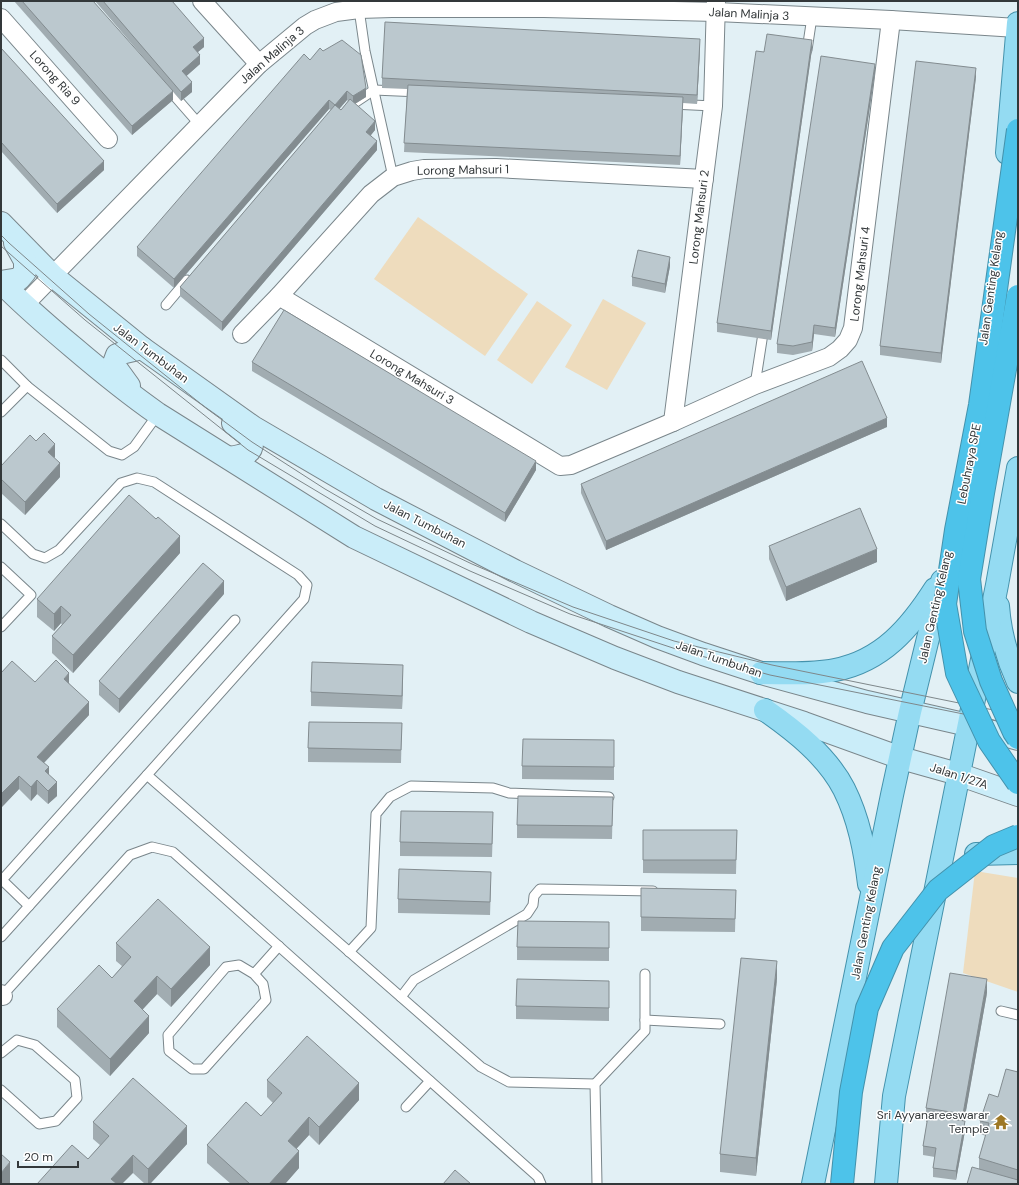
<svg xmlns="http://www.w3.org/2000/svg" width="1019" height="1185" viewBox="0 0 1019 1185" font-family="'DM Sans',sans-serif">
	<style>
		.green { fill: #eedcbd }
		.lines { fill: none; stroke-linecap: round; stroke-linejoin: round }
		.lane-casing { stroke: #7a868b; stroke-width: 11 }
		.street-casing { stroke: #7a868b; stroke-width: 20 }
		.secondary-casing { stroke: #7a868b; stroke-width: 24 }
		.primary-casing { stroke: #4492ac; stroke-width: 24 }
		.lane { stroke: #fff; stroke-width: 9 }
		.street { stroke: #fff; stroke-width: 18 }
		.secondary { stroke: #caedf9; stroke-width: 22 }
		.primary { stroke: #94dbf2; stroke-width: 22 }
		.tram { stroke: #7e878a; stroke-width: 1 }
		.highway-bridge-casing { stroke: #4492ac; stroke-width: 24; stroke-linecap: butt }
		.highway-bridge { stroke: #4dc3ea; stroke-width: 22 }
		.wall { fill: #a1acb1; fill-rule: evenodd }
		.shaded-wall { fill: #838c90 }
		.building { fill: #bbc8ce; stroke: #838c90 }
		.labels { text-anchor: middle; stroke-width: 3; stroke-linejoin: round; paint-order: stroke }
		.street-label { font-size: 12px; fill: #33383a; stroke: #fff }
		.poi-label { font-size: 12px; fill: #33383a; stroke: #fff; text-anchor: end }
	</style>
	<rect width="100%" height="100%" fill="#e2f0f5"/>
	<g class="green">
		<path d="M418 217 528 294 485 356 374 279Z"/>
		<path d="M603 299 646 323 607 390 565 367Z"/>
		<path d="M537 301 572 325 532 384 497 360Z"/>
		<path d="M975 871 1018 878V992L963 973Z"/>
	</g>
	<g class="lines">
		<defs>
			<g id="lane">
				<path d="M359 9 365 51 393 177"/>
				<path d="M807 50 812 17"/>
				<path d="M164 84 199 124"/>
				<path d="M356 102 374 90 420 92"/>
				<path d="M672 104 713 106"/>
				<path d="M166 305 187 280"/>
				<path d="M1 360 27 386 109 451 122 455 134 447 158 414"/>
				<path d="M755 385 764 327"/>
				<path d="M1 412 27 386"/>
				<path d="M1 524 33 554 45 558 59 550 121 483 137 478 154 482 298 575 307 585 304 599 147 775 1 937"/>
				<path d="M1 567 31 595 1 627"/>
				<path d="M147 775 481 1067 509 1082 595 1084"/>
				<path d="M29 906 2 880 235 620"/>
				<path d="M349 952 371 928 376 814 390 797 411 786 493 788 509 793 609 797"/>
				<path d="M254 974 239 965 226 967 168 1035 169 1051 192 1069H204L266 1000 263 984 254 974 279 946"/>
				<path d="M1 997 130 855 152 847 173 852 538 1177 541 1184"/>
				<path d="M401 997 414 980 527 914 533 905 534 896 540 889 653 891"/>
				<path d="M1001 1011 1018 1015"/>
				<path d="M645 1020 720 1024"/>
				<path d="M1 1053 17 1040 35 1045 75 1080 77 1098 56 1121 39 1124 1 1090"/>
				<path d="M406 1107 430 1081"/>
				<path d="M597 1184 595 1084 645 1031V974"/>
			</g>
			<g id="street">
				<path d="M202 1 259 64"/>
				<path d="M1 18 108 139"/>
				<path d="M279 296 560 466 571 465 673 422 755 385 829 357 840 349 848 340 853 328 891 20"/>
				<path d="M24 305 259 64 305 26 315 20 336 12 359 9 392 8H544L717 12 891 20 1017 28"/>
				<path d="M242 334 279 296 371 194 393 177 412 171 424 169 496 168 704 179"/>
				<path d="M673 422 713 106 716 1"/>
				<path d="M1 994 3 996"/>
			</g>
			<g id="secondary">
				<path d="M1 223 53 276 142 348 253 427 376 499 515 571 609 616 657 637 703 654 761 673 867 702 968 725 1018 739"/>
				<path d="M1 282C24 306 49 327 74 348 101 371 128 393 158 414L354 537 531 622 615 658 678 682 804 723 901 758 958 774 1018 795"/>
				<path d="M1 282 19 279 25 272V261L15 243"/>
				<path d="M129 386 116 368 114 363 117 355 125 352 142 348"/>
				<path d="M229 458C242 456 254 455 252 438L233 423"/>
			</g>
			<g id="primary">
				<path d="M1007 153 1018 23"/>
				<path d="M998 606C1000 633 1007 658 1018 682"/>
				<path d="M761 673C785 673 811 675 835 670 882 661 910 628 935 589"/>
				<path d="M765 710C795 731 827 756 844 789 859 819 865 851 869 884"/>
				<path d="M976 854 1018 853"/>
				<path d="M813 1184 892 795 910 712 942 581"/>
				<path d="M886 1184 894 1096 997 585 1018 468"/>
			</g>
		</defs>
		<use href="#lane" class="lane-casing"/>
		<use href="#street" class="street-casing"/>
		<use href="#secondary" class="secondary-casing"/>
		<use href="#primary" class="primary-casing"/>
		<use href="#lane" class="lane"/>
		<use href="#street" class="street"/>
		<use href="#secondary" class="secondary"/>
		<use href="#primary" class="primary"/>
		<g class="tram">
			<path d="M1 235 9 243 89 314 206 408 252 442 325 489 377 519 472 564 573 607 674 641 772 665 1018 715"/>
			<path d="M1 246 85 320 248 450 375 526 470 571 570 614 676 649 770 675 1018 725"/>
		</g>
		<defs>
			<g id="highway-bridge">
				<path d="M1018 130 980 405 956 530 945 604 957 673 989 741 1018 783"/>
				<path d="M1018 296 983 493 969 579 975 631 991 681 1014 732 1018 738"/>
				<path d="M842 1184 851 1092 867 1008 893 948 938 890 994 846 1018 836"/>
			</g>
		</defs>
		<use href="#highway-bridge" class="highway-bridge-casing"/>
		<use href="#highway-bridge" class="highway-bridge"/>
	</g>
	<g class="wall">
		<path d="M14 1H93L173 100 132 135Z"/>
		<path d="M95 1H172L204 47 198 52 200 64 186 76 192 92 181 101Z"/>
		<path d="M1 48 104 170 57 213 1 151Z"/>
		<path d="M700 48 697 104 683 103 680 165 404 152 407 89 382 88V78Z"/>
		<path d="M812 49 771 340 717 332V323L764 52Z"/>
		<path d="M310 60 366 97 355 104 375 130 371 135 377 150 222 331 180 296V287L331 110 329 109 174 288 137 256V247ZM347 100 348 101 341 110 339 109Z"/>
		<path d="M875 73 835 337 814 334 812 351 793 355 777 353V344Z"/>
		<path d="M976 77 941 363 880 355V346Z"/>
		<path d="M670 266 665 293 632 286V277Z"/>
		<path d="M252 362 536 470 505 522 252 371Z"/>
		<path d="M887 427 606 550 581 493V484Z"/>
		<path d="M55 457 54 458 60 477 25 515 1 493V466Z"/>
		<path d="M769 546 877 562 786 601 769 559Z"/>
		<path d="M180 553 73 673 52 653V636L62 625 61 623 54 631 37 617V599Z"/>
		<path d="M224 594 119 713 99 695V681Z"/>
		<path d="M403 678 402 709 311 706V692Z"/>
		<path d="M35 682 69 683 89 715 44 763 57 796 48 804 37 794 31 801 19 789 1 808Z"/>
		<path d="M402 723 401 763 308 762V748Z"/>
		<path d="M614 740V780L522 779V766Z"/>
		<path d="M613 797 612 839 517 838V825Z"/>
		<path d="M493 826 492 857 400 856V842Z"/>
		<path d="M643 830H737L736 874 643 873Z"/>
		<path d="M491 885 490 915 398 913V899Z"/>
		<path d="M641 888 736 890 735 932 641 931Z"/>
		<path d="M609 922V961L517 960V947Z"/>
		<path d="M116 943 210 965 171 1007 157 994 142 1009 149 1033 110 1076 57 1027V1009L112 978 122 966 116 961Z"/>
		<path d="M777 979 756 1176 720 1172V1154Z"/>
		<path d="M609 981V1021L516 1019V1006Z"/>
		<path d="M987 993 964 1121 965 1131 956 1180 933 1177V1168L935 1157 923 1155V1146L927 1122H926V1108Z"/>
		<path d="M1018 1072V1184L979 1169V1158L986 1136 980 1134V1121L998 1097Z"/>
		<path d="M267 1080 359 1100 319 1145 309 1135 296 1149 299 1168 285 1184H231L207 1163V1145L261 1116 273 1103 267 1097Z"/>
		<path d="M93 1122 187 1144 150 1184H145L133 1173 88 1159 100 1145 93 1139Z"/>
	</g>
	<g class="shaded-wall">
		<path d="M204 38V47L193 56V47Z"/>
		<path d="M700 39V48L697 104V95Z"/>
		<path d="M812 40V49L771 340V331Z"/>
		<path d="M200 55V64L182 80V71Z"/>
		<path d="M875 64V73L835 337V328Z"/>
		<path d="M976 68V77L941 363V353Z"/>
		<path d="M192 82V92L181 101V92Z"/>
		<path d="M366 88V97L353 105V96Z"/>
		<path d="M173 91V100L132 135V126Z"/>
		<path d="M347 91V100L335 114V105Z"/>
		<path d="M683 97V106L680 165V156Z"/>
		<path d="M329 100V109L174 288V279Z"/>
		<path d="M375 121V130L366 141V132Z"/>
		<path d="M377 141V150L222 331V322Z"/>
		<path d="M104 161V170L57 213V204Z"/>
		<path d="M670 257V266L665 293V284Z"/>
		<path d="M814 325V334L812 351V342Z"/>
		<path d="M887 418V427L606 550V541Z"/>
		<path d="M55 444V457L48 465V452Z"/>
		<path d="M536 461V470L505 522V513Z"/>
		<path d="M60 463V477L25 515V502Z"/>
		<path d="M180 536V553L73 673V655Z"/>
		<path d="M877 549V562L786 601V587Z"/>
		<path d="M224 581V594L119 713V699Z"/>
		<path d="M61 606V623L54 631V614Z"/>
		<path d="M403 665V678L402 709V696Z"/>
		<path d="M69 673V686L64 679Z"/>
		<path d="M89 702V715L37 770V757Z"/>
		<path d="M49 767V781L45 771Z"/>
		<path d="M19 776V789L1 808V794Z"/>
		<path d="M37 780V794L31 801V787Z"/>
		<path d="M57 782V796L48 804V791Z"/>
		<path d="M210 947V965L171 1007V989Z"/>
		<path d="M777 961V979L756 1176V1158Z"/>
		<path d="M157 976V994L134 1019V1001Z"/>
		<path d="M987 979V993L963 1128V1114Z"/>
		<path d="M149 1016V1033L110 1076V1059Z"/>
		<path d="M359 1083V1100L319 1145V1127Z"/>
		<path d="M309 1117V1135L288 1158V1141Z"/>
		<path d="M965 1121V1131L956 1180V1171Z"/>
		<path d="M187 1126V1144L150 1184H148V1169Z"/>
		<path d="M299 1151V1168L285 1184H269Z"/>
		<path d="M133 1155V1173L122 1184H111V1179Z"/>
		<path d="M10 1162V1184H1V1173Z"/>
	</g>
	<g class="building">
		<path d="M22 1H93L173 91 132 126Z"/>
		<path d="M103 1H172L204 38 193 47 200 55 182 71 192 82 181 92Z"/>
		<path d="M385 22 700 39 697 95 382 78Z"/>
		<path d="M767 34 812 40 771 331 717 323 756 51 764 52Z"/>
		<path d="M342 40 361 55 366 88 353 96 347 91 335 105 329 100 174 279 137 247 304 54 310 60 320 48 323 51Z"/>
		<path d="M1 48 104 161 57 204 1 142Z"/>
		<path d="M821 56 875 64 835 328 814 325 812 342 793 346 777 344Z"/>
		<path d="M916 61 976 68 941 353 880 346Z"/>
		<path d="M408 85 683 97 680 156 404 143Z"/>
		<path d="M350 99 375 121 366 132 377 141 222 322 180 287 335 105 341 110Z"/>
		<path d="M638 250 670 257 665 284 632 277Z"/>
		<path d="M284 310 536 461 505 513 252 362Z"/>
		<path d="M862 361 887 418 606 541 581 484Z"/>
		<path d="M44 433 55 444 48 452 60 463 25 502 1 479V466L30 435 36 441Z"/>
		<path d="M129 495 156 519 158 517 180 536 73 655 52 636 71 615 61 606 54 614 37 599Z"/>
		<path d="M860 508 877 549 786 587 769 546Z"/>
		<path d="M203 563 224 581 119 699 99 681Z"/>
		<path d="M56 660 69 673 64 679 89 702 37 757 49 767 45 771 57 782 48 791 37 780 31 787 19 776 1 794V673L12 661 35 682Z"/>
		<path d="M312 662 403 665 402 696 311 692Z"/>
		<path d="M309 722 402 723 401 750 308 748Z"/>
		<path d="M523 739 614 740V767L522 766Z"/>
		<path d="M518 796 613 797 612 826 517 825Z"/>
		<path d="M401 811 493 812 492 844 400 842Z"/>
		<path d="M643 830H737L736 860H643Z"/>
		<path d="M399 869 491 872 490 902 398 899Z"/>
		<path d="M641 888 736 890 735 919 641 917Z"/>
		<path d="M158 899 210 947 171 989 157 976 134 1001 149 1016 110 1059 57 1009 99 965 112 978 131 957 116 943Z"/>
		<path d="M518 921 609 922V948L517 947Z"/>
		<path d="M741 958 777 961 756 1158 720 1154Z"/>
		<path d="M950 973 987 979 963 1114 926 1108Z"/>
		<path d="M517 979 609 981V1008L516 1006Z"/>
		<path d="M307 1036 359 1083 319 1127 309 1117 288 1141 299 1151 269 1184H250L207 1145 246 1102 261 1116 282 1093 267 1080Z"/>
		<path d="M1006 1069 1018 1072V1170L979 1158 989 1123 980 1121 989 1094 998 1097Z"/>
		<path d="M133 1078 187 1126 148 1169 133 1155 111 1179 117 1184H37L72 1145 88 1159 109 1136 93 1122Z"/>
		<path d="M928 1116 965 1121 956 1171 933 1168 936 1148 923 1146Z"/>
		<path d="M1 1154 10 1162 1 1173Z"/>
		<path d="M972 1167 1018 1180V1184H967Z"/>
		<path d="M455 1170 471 1184H443Z"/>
	</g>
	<defs>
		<symbol id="temple-bare" viewBox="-9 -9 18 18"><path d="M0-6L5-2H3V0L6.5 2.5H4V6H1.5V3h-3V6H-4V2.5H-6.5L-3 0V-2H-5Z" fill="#9e7825" stroke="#fff" stroke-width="2.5" paint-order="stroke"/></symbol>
	</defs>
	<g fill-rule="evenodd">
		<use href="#temple-bare" x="990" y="1111" width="22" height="22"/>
	</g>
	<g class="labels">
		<g class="street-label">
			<text transform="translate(749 14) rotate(3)" y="4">Jalan Malinja 3</text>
			<text transform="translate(272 55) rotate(-41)" y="4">Jalan Malinja 3</text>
			<text transform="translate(55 78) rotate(48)" y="4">Lorong Ria 9</text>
			<text transform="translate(463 170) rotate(-1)" y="4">Lorong Mahsuri 1</text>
			<text transform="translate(699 217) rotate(-83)" y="4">Lorong Mahsuri 2</text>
			<text transform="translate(860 274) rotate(-83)" y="4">Lorong Mahsuri 4</text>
			<text transform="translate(991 288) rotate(-82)" y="4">Jalan Genting Kelang</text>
			<text transform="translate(151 353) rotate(37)" y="4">Jalan Tumbuhan</text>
			<text transform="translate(412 377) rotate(31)" y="4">Lorong Mahsuri 3</text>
			<text transform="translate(969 464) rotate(-79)" y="4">Lebuhraya SPE</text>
			<text transform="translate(425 524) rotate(27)" y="4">Jalan Tumbuhan</text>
			<text transform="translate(935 607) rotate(-77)" y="4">Jalan Genting Kelang</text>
			<text transform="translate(719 659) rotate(19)" y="4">Jalan Tumbuhan</text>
			<text transform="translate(959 776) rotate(18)" y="4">Jalan 1/27A</text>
			<text transform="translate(866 923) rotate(-79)" y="4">Jalan Genting Kelang</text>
		</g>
		<g class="poi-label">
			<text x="989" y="1119">Sri Ayyanareeswarar<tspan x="989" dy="14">Temple</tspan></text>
		</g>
	</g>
	<rect width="1019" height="1185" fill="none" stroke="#33383a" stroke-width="4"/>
	<path d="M18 1161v6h60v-6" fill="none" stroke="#33383a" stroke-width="2"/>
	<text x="24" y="1161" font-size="12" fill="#33383a" stroke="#ffffff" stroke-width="3" paint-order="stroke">20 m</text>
</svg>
